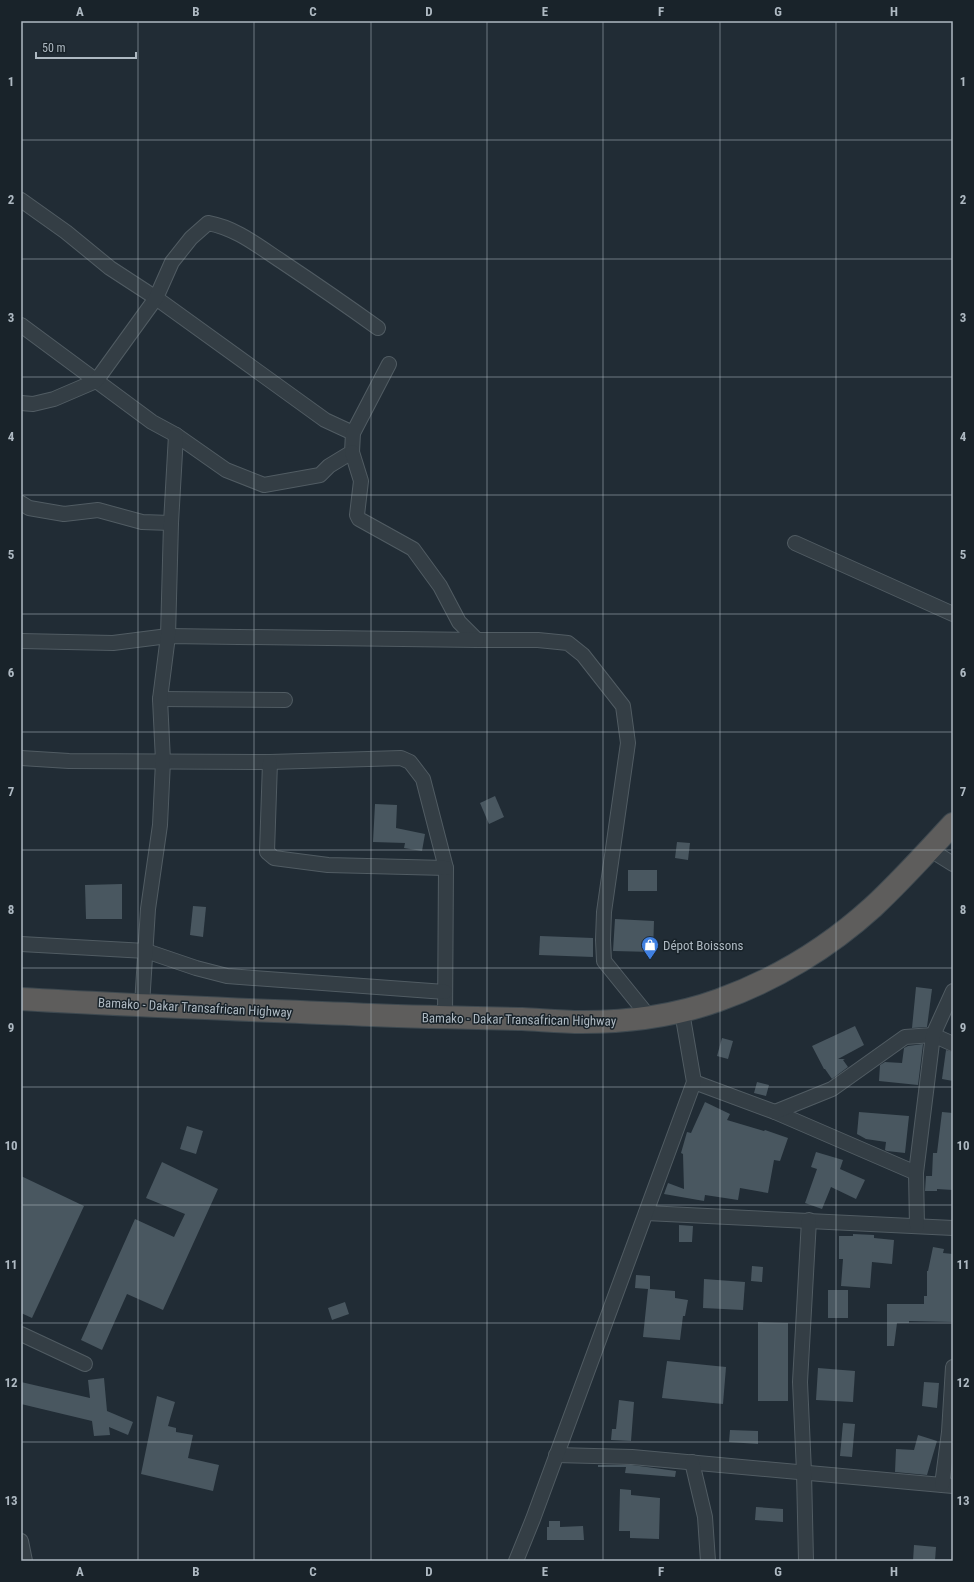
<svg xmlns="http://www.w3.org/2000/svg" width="974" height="1582" viewBox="0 0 974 1582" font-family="'Roboto Condensed',sans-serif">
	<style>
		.building { fill: #495760 }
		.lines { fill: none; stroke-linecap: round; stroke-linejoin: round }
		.minor-casing { stroke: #515c63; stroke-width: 16 }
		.trunk-casing { stroke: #3e4950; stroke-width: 24 }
		.minor { stroke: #343e45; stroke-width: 14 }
		.trunk { stroke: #5e5d5c; stroke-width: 22 }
		.grid { fill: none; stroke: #aeb9c2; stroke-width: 1; stroke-opacity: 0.55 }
		.labels { text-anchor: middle; stroke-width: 3; stroke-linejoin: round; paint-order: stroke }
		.poi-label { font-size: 13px; fill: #aeb9c2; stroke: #19232a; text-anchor: start }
		.street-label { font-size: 13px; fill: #aeb9c2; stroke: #19232a }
		.neatline { fill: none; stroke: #aeb9c2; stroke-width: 1.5 }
		.grid-label { font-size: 13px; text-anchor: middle; font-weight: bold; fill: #aeb9c2 }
	</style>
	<rect width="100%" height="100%" fill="#212c35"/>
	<g class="building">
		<path d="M495 796 504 817 489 824 480 803Z"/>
		<path d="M375 804 397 805 396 828 425 834 422 851 404 848 405 843 373 842Z"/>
		<path d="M677 842 690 843 688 860 675 858Z"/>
		<rect x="628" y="870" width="29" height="21"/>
		<path d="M122 884V919H86L85 885Z"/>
		<path d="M193 906 206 907 203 937 190 935Z"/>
		<path d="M615 919 654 921 653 952 613 951Z"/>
		<path d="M540 936 593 938V957L539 955Z"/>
		<path d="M916 987 932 989 927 1027 912 1028Z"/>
		<path d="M855 1026 864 1045 838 1059H845L843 1060 848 1067 832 1079 825 1069H824L812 1046Z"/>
		<path d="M722 1038 733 1041 728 1059 717 1056Z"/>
		<path d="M923 1044 918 1085 879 1081 880 1065 885 1062 902 1063 904 1048 908 1046Z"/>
		<path d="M946 1050 953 1052V1081L942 1079Z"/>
		<path d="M757 1082 769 1085 766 1096 754 1093Z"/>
		<path d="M705 1102 730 1114 727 1120 764 1131 765 1130 788 1138 780 1161 774 1160 768 1193 740 1188 738 1200 705 1195 704 1201 664 1194 668 1183 684 1189 683 1154 681 1153 687 1132 691 1133Z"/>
		<path d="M859 1112 909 1116 905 1153 887 1151 885 1150 886 1142 866 1139 857 1134Z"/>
		<path d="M942 1112 953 1113V1190L937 1189V1191H925L926 1176H932L933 1153H937Z"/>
		<path d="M187 1126 203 1131 196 1154 180 1149Z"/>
		<path d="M816 1152 843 1160 840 1169 865 1180 856 1199 831 1187 822 1209 805 1203 817 1169 811 1167Z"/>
		<path d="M162 1162 218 1189 163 1310 127 1294 102 1350 81 1340 135 1219 174 1237 185 1214 146 1198Z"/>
		<path d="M21 1176 84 1206 32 1318 21 1313Z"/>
		<path d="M679 1225 693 1226 692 1242H679Z"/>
		<path d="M853 1234 874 1235V1238L894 1240 892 1264 872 1262 870 1288 841 1286 843 1259H839V1236H853Z"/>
		<path d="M933 1247 944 1249 943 1253 953 1254V1322L909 1321V1323H897L894 1346H887V1304H924V1296H927V1271H928Z"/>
		<path d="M752 1266 763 1267 762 1282 751 1281Z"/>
		<path d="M636 1275 650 1276V1289L675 1291V1298L688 1300 685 1316H683L680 1340 643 1337 648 1289 635 1288Z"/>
		<path d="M704 1279 745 1282 743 1310 703 1308Z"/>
		<rect x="828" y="1290" width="20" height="28"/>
		<path d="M345 1302 349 1314 332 1320 328 1308Z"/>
		<path d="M758 1322 788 1323V1401H758Z"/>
		<path d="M667 1361 726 1367 723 1404 662 1398Z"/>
		<path d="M818 1368 855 1371 853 1402 816 1400Z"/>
		<path d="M104 1378 107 1411 133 1422 128 1435 109 1427 110 1435 94 1436 92 1421 21 1404V1382L90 1398 88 1380Z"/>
		<path d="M924 1382 939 1383 937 1408 922 1406Z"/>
		<path d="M157 1396 175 1402 168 1426 176 1428V1432L193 1435 188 1458 219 1465 213 1491 141 1474Z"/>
		<path d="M619 1400 634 1402 631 1441 611 1440 612 1429H616Z"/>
		<path d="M843 1423 855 1424 852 1457 840 1456Z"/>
		<path d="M730 1430 758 1431V1444L729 1442Z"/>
		<path d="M918 1435 937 1441 927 1475 895 1472 896 1449 914 1450Z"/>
		<path d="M598 1465H632L676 1471 675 1477 625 1473 626 1467H598Z"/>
		<path d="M620 1489 631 1490V1495L660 1498 659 1539 630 1538V1531H619Z"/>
		<path d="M756 1507 783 1509V1522L755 1520Z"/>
		<path d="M549 1521H560V1527L583 1526 584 1540H547V1527H549Z"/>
		<path d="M914 1545 936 1547 935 1561H913Z"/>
	</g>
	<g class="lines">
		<defs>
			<g id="minor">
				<path d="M21 200 66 232 110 268 156 298 325 420 353 433"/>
				<path d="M21 325 152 422 176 435 226 470 264 485 320 475 329 466 352 452 353 433 389 364"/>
				<path d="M21 403 33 404 54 399 96 381 156 298 172 262 191 238 208 223C236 228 258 246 281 261 314 283 346 305 378 328"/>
				<path d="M352 452 361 481 357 515 359 519 413 549 440 586 459 622 477 640H538L568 643 583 655 623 706 628 743 604 912 603 940 604 961 650 1018"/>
				<path d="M21 503 29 508 64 514 98 510 142 522 171 523"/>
				<path d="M795 543 953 614"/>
				<path d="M21 641 113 643 168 636 477 640"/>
				<path d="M160 699 285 700"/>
				<path d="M21 758 69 761 270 762 401 758 410 762 423 779 446 868 445 1018"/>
				<path d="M270 762 267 852 274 858 328 865 446 868"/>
				<path d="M929 849 953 864"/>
				<path d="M21 944 146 951 196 968 227 976 445 992"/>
				<path d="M142 1005 148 909 160 825 163 761 160 699 168 636 171 523 176 435"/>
				<path d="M694 1082 775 1112 916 1173"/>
				<path d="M775 1112 832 1089 905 1037 933 1035 953 1044"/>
				<path d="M646 1213 953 1228"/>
				<path d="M917 1226 916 1173 933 1035 953 991"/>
				<path d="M21 1334 85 1364"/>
				<path d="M556 1455 632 1457 953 1486"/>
				<path d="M692 1462 705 1517 708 1561"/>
				<path d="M942 1485 949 1432 953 1367"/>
				<path d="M21 1541 25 1561"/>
				<path d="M516 1561 533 1519 694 1082 682 1012"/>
				<path d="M806 1561 804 1472 800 1382 809 1220"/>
			</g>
			<path id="trunk" d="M21 999C138 1006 255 1010 371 1015 421 1017 472 1018 522 1019 542 1020 562 1022 582 1022 629 1022 675 1016 719 1000 775 980 829 947 873 907 901 881 927 852 953 824"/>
		</defs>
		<use href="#minor" class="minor-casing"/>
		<use href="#trunk" class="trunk-casing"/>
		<use href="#minor" class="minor"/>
		<use href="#trunk" class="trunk"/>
	</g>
	<path class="grid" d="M138 21V1561M254 21V1561M371 21V1561M487 21V1561M603 21V1561M720 21V1561M836 21V1561M21 140H953M21 259H953M21 377H953M21 495H953M21 614H953M21 732H953M21 850H953M21 968H953M21 1087H953M21 1205H953M21 1323H953M21 1442H953"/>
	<defs>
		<symbol id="shop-pin" viewBox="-11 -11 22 30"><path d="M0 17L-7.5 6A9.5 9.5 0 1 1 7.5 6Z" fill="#3f7fe0" stroke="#19232a"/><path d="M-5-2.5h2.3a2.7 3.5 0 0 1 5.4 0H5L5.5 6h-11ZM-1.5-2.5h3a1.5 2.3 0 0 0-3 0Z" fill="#fff"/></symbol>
	</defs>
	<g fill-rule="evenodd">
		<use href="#shop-pin" x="640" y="935" width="20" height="27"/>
	</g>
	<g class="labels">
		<g class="poi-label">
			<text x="663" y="950">Dépot Boissons</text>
		</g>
		<g class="street-label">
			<text transform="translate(195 1007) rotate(3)" y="5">Bamako - Dakar Transafrican Highway</text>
			<text transform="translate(519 1019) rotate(1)" y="5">Bamako - Dakar Transafrican Highway</text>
		</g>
	</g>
	<rect width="974" height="1582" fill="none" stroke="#19232a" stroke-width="44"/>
	<path d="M36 52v6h100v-6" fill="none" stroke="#aeb9c2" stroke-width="2"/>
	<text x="42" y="52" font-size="12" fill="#aeb9c2" stroke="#19232a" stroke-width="3" paint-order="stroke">50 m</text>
	<rect x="22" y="22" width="930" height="1538" class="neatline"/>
	<g class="grid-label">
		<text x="80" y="16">A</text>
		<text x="196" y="16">B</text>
		<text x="313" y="16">C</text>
		<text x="429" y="16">D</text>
		<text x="545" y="16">E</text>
		<text x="661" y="16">F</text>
		<text x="778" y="16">G</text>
		<text x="894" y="16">H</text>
		<text x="11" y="86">1</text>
		<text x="963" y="86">1</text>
		<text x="11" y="204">2</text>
		<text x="963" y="204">2</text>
		<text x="11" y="322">3</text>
		<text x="963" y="322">3</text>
		<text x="11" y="441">4</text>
		<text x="963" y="441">4</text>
		<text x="11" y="559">5</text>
		<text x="963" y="559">5</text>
		<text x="11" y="677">6</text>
		<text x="963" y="677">6</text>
		<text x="11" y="796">7</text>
		<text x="963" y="796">7</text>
		<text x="11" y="914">8</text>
		<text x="963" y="914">8</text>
		<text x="11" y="1032">9</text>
		<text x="963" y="1032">9</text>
		<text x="11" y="1150">10</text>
		<text x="963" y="1150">10</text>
		<text x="11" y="1269">11</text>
		<text x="963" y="1269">11</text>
		<text x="11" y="1387">12</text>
		<text x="963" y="1387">12</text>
		<text x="11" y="1505">13</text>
		<text x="963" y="1505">13</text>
		<text x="80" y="1576">A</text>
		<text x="196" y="1576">B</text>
		<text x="313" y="1576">C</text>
		<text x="429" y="1576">D</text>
		<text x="545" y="1576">E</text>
		<text x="661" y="1576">F</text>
		<text x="778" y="1576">G</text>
		<text x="894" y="1576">H</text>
	</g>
</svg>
